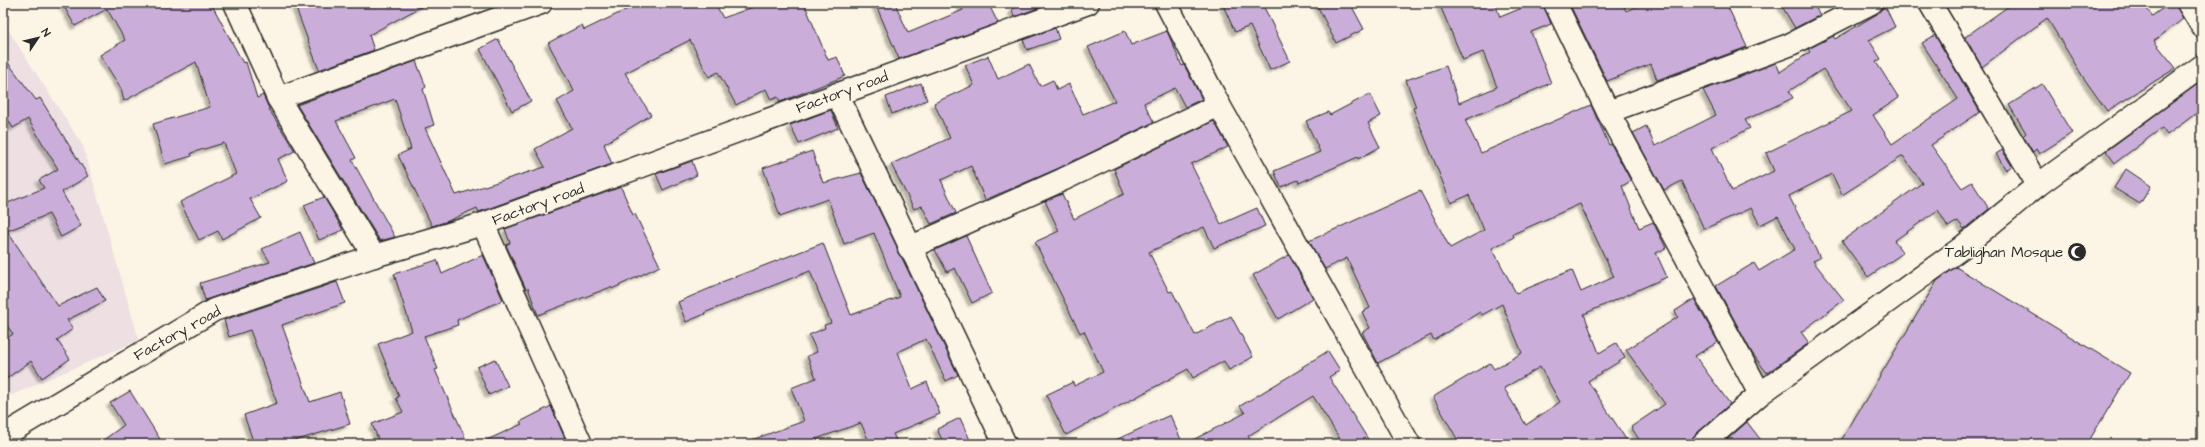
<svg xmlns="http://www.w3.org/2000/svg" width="2205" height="447" viewBox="0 0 2205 447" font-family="'Architects Daughter',sans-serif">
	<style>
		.built { fill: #eddfe2 }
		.building { fill: #cbadda; stroke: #2b2b2b; fill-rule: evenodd; filter: url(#shadow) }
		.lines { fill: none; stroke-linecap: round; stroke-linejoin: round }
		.minor-casing { stroke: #2b2b2b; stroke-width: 25 }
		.tertiary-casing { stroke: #2b2b2b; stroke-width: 25 }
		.minor { stroke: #fcf5e5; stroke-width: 22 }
		.tertiary { stroke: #fcf5e5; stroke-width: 22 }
		.labels { text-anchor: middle; stroke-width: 3; stroke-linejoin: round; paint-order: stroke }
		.street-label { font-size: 15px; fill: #2b2b2b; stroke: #fcf5e5 }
		.poi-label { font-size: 15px; fill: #2b2b2b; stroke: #fcf5e5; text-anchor: end }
	</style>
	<defs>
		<filter id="shadow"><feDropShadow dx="-3.5" dy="3.5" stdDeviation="1" flood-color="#0004"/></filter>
	</defs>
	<rect width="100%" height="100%" fill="#fcf5e5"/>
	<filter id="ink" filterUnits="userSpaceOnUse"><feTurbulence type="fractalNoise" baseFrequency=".025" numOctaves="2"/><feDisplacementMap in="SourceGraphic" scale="8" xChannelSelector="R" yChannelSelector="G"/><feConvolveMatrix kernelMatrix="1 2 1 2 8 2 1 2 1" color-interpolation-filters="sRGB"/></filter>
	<g filter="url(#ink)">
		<path class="built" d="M3 22 83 146 139 340 5 398 3 394Z"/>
		<g class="building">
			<path d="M62 3H211L243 63 246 62 257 98 263 95 270 111 295 151 278 159 288 181 250 199 261 218 222 239 218 231 199 240 180 202 236 174 224 143 191 153 192 156 165 164 153 124 210 107 196 62 124 101 121 89 100 55 125 40 107 9 75 26Z"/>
			<path d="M294 3H428L369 35 374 50 319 70Z"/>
			<path d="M640 3H715L723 18 753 7 751 3H804L828 60 837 57 845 76 780 102 778 97 771 100 766 89 736 105 718 72 709 77 690 40 625 73 651 115 604 144 612 164 479 212 477 208 448 221 432 226 398 155 411 149 395 99 336 121 356 158 352 160 395 237 380 241 297 105 416 61 426 87 423 89 434 125 425 128 456 195 545 167 535 149 572 128 557 101 574 91 548 43 582 25 584 30Z"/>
			<path d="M875 3H895L908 33 963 10 960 3H988L998 23 899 59Z"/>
			<path d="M1028 3H1046V5L1014 17 1012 9Z"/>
			<path d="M1222 3H1262L1290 61 1270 70 1250 26 1235 32Z"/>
			<path d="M1316 3H1350L1364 29 1336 43Z"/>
			<path d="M1439 3H1495L1500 17 1534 3H1543L1551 24 1531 32 1551 83 1465 120 1481 153 1591 105 1609 145 1611 144 1631 181 1622 186 1639 228 1653 222 1666 248 1656 253 1667 277 1584 314 1599 353 1616 343 1625 358 1588 381 1629 444H1460L1433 397 1490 363 1494 369 1522 353 1502 304 1482 315 1480 312 1434 340 1431 335 1378 363 1362 332 1370 328 1362 312 1370 308 1347 258 1325 269 1309 241 1420 191 1450 248 1484 230 1469 195 1451 203 1413 108 1416 107 1406 80 1446 66 1459 103 1497 87 1483 52 1463 60ZM1580 204 1614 277 1581 292 1572 270 1516 293 1492 248 1514 237 1513 234ZM1540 367 1560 402 1526 425 1504 388Z"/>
			<path d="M1569 3H1623L1626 11 1645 3H1726L1747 47 1657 80 1651 64 1607 81Z"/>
			<path d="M1780 3H1813L1820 15 1795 28Z"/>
			<path d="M2013 3H2143L2152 16 2170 3H2176L2183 19 2154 41 2176 68 2107 111 2083 77 2047 18 1982 67 1965 37Z"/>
			<path d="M1885 6 1895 27 1869 40 1881 59 1876 62 1899 98 1873 115 1892 144 1958 99 1922 43 1935 35 1980 112 1931 145 1962 188 1972 182 1989 209 1964 229 1958 221 1948 227 1938 210 1894 241 1903 253 1868 277 1842 241 1922 183 1903 156 1842 195 1832 174 1789 196 1820 258 1813 261 1844 300 1801 332 1809 343 1767 373 1752 353 1716 286 1754 263 1759 271 1795 249 1778 216 1760 225 1751 208 1704 229 1682 181 1664 190 1633 133 1646 126 1655 146 1716 115 1703 90 1776 63 1780 72 1810 52 1808 49 1833 36 1835 39 1877 14ZM1823 69 1852 111 1766 153 1774 171 1732 191 1712 148 1750 128 1745 120 1793 98 1789 91Z"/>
			<path d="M1055 28 1059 39 1027 50 1023 40Z"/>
			<path d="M1125 31 1131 45 1167 31 1182 66 1184 65 1202 99 1185 107 1175 88 1144 103 1154 122 1057 169 985 200 971 166 941 180 956 213 931 224 922 206 914 209 891 164 950 138 934 103 974 85 965 65 988 56 998 79 1029 64 1040 86 1053 80 1057 90 1069 84 1083 114 1115 101 1088 47Z"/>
			<path d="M498 39 531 101 512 111 480 49Z"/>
			<path d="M3 56 36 100 40 98 88 176 62 192 81 226 61 237 49 214 7 231 58 306 97 287 105 301 67 320 73 329 57 340 70 359 42 378 31 361 3 381V341L13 334 3 320V205L44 188 39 180 58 169 28 119 13 128 3 111Z"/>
			<path d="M2202 81V109L2167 135 2162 128 2115 163 2106 151Z"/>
			<path d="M921 83 927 100 892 114 886 97Z"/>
			<path d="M2042 84 2072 133 2039 154 2036 149 2033 152 2023 136 2026 133 2009 105Z"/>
			<path d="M1370 94 1381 116 1368 123 1380 147 1358 159V157L1299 183 1298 180 1281 187 1274 171 1320 152 1306 121 1328 112 1330 115Z"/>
			<path d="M831 110 838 128 799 144 790 125Z"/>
			<path d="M1214 121 1228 147 1191 164 1221 224 1257 208 1265 226 1214 248 1204 227 1149 252 1169 292 1172 291 1195 335 1231 316 1253 357 1229 370 1224 361 1193 378 1188 369 1066 435 1046 395 1073 382 1074 386 1103 372 1084 331 1080 333 1035 242 1059 231 1045 201 1062 194 1074 219 1124 194 1114 169Z"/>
			<path d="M2002 150 2012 166 2006 170 1996 154Z"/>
			<path d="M812 151 823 183 861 173 897 247 898 253 902 258 958 375 946 381 926 339 898 352 912 389 927 382 940 414 893 434 898 444H870L861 423 802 444H746V442L804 421 791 388 816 378 807 356 817 352 809 335 825 328 824 325 831 323 810 271 704 313 705 314 686 322 678 302 720 284 719 283 823 243 851 315 900 297 874 233 844 244 828 199 780 216 763 168Z"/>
			<path d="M692 161 697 175 663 190 656 174Z"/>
			<path d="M2126 169 2151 186 2140 204 2114 188Z"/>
			<path d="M621 187 633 215 635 214 660 266 612 289 611 287 538 315 528 288 526 289 506 245 510 243 505 229Z"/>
			<path d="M324 197 343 230 319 240 304 205Z"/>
			<path d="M300 232 314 263 205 300 200 283 270 262 262 249Z"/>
			<path d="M966 236 992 293 972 303 955 268 947 272 935 250Z"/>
			<path d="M483 255 503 300 457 320 458 325 424 336 438 369 435 370 468 444H380L372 424 403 412 396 398 399 397 378 344 412 331 394 274 437 260 442 274Z"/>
			<path d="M1289 255 1313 298 1278 319 1253 275Z"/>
			<path d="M1956 267 2130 373 2087 444H1839L1937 281Z"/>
			<path d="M337 282 345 303 282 325 310 402 340 392 350 424 284 444H254L244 415 277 403 250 330 229 337 224 320Z"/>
			<path d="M1694 299 1718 342 1695 356 1730 404 1695 435 1691 444H1642L1631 427 1665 404 1626 350 1678 317 1675 311Z"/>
			<path d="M1328 351 1340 370 1329 377 1371 444H1343L1313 396 1248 436 1253 444H1185L1245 413 1240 406 1303 368 1302 367Z"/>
			<path d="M495 359 508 386 489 395 477 367Z"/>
			<path d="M130 391 163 444H98L124 425 110 403Z"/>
			<path d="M551 406 566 441 561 444H478L522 424 520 422Z"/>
			<path d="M1170 415 1183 444H1107Z"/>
			<path d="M960 418 972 444H944L937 429Z"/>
			<path d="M1747 422 1764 444H1722Z"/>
		</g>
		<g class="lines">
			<defs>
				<g id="minor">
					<path d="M235 3 278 98 374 256"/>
					<path d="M1166 3 1219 105 1409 444"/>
					<path d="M1555 3 1608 112 1760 394"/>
					<path d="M1930 3 2038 185"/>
					<path d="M2188 3 2202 26"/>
					<path d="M837 94 1005 444"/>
					<path d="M278 98 541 3"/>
					<path d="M1608 112 1789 45 1871 3"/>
					<path d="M483 224 581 444"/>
					<path d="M909 248 1062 180 1219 105"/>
					<path d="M1703 444 1760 394 1960 249 2038 185 2202 66"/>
				</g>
				<path id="tertiary" d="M3 436 214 310 374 256 483 224 1088 3"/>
			</defs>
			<use href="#minor" class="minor-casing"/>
			<use href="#tertiary" class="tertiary-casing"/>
			<use href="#minor" class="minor"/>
			<use href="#tertiary" class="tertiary"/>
		</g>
	</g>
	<defs>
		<symbol id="mosque-disc" viewBox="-11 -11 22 22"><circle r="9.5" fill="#2b2b2b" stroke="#fcf5e5"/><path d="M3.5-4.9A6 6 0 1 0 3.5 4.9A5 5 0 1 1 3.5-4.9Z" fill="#fff"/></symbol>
	</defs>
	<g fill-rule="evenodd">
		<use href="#mosque-disc" x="2066" y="241" width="22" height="22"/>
	</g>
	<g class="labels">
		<g class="street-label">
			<text transform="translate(842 92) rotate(-20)" y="5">Factory road</text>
			<text transform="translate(538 204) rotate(-20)" y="5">Factory road</text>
			<text transform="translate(177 333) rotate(-29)" y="5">Factory road</text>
		</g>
		<g class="poi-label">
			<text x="2063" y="257">Tablighan Mosque</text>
		</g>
	</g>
	<rect width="2205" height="447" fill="none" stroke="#fcf5e5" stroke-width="16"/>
	<rect x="8" y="8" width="2189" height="431" fill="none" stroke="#2b2b2b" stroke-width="1.5" filter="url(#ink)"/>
	<g transform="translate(38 38) rotate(55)" stroke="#fcf5e5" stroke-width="3" paint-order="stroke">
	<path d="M0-3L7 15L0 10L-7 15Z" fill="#2b2b2b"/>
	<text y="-6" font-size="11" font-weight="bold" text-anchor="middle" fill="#2b2b2b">N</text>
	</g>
</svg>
